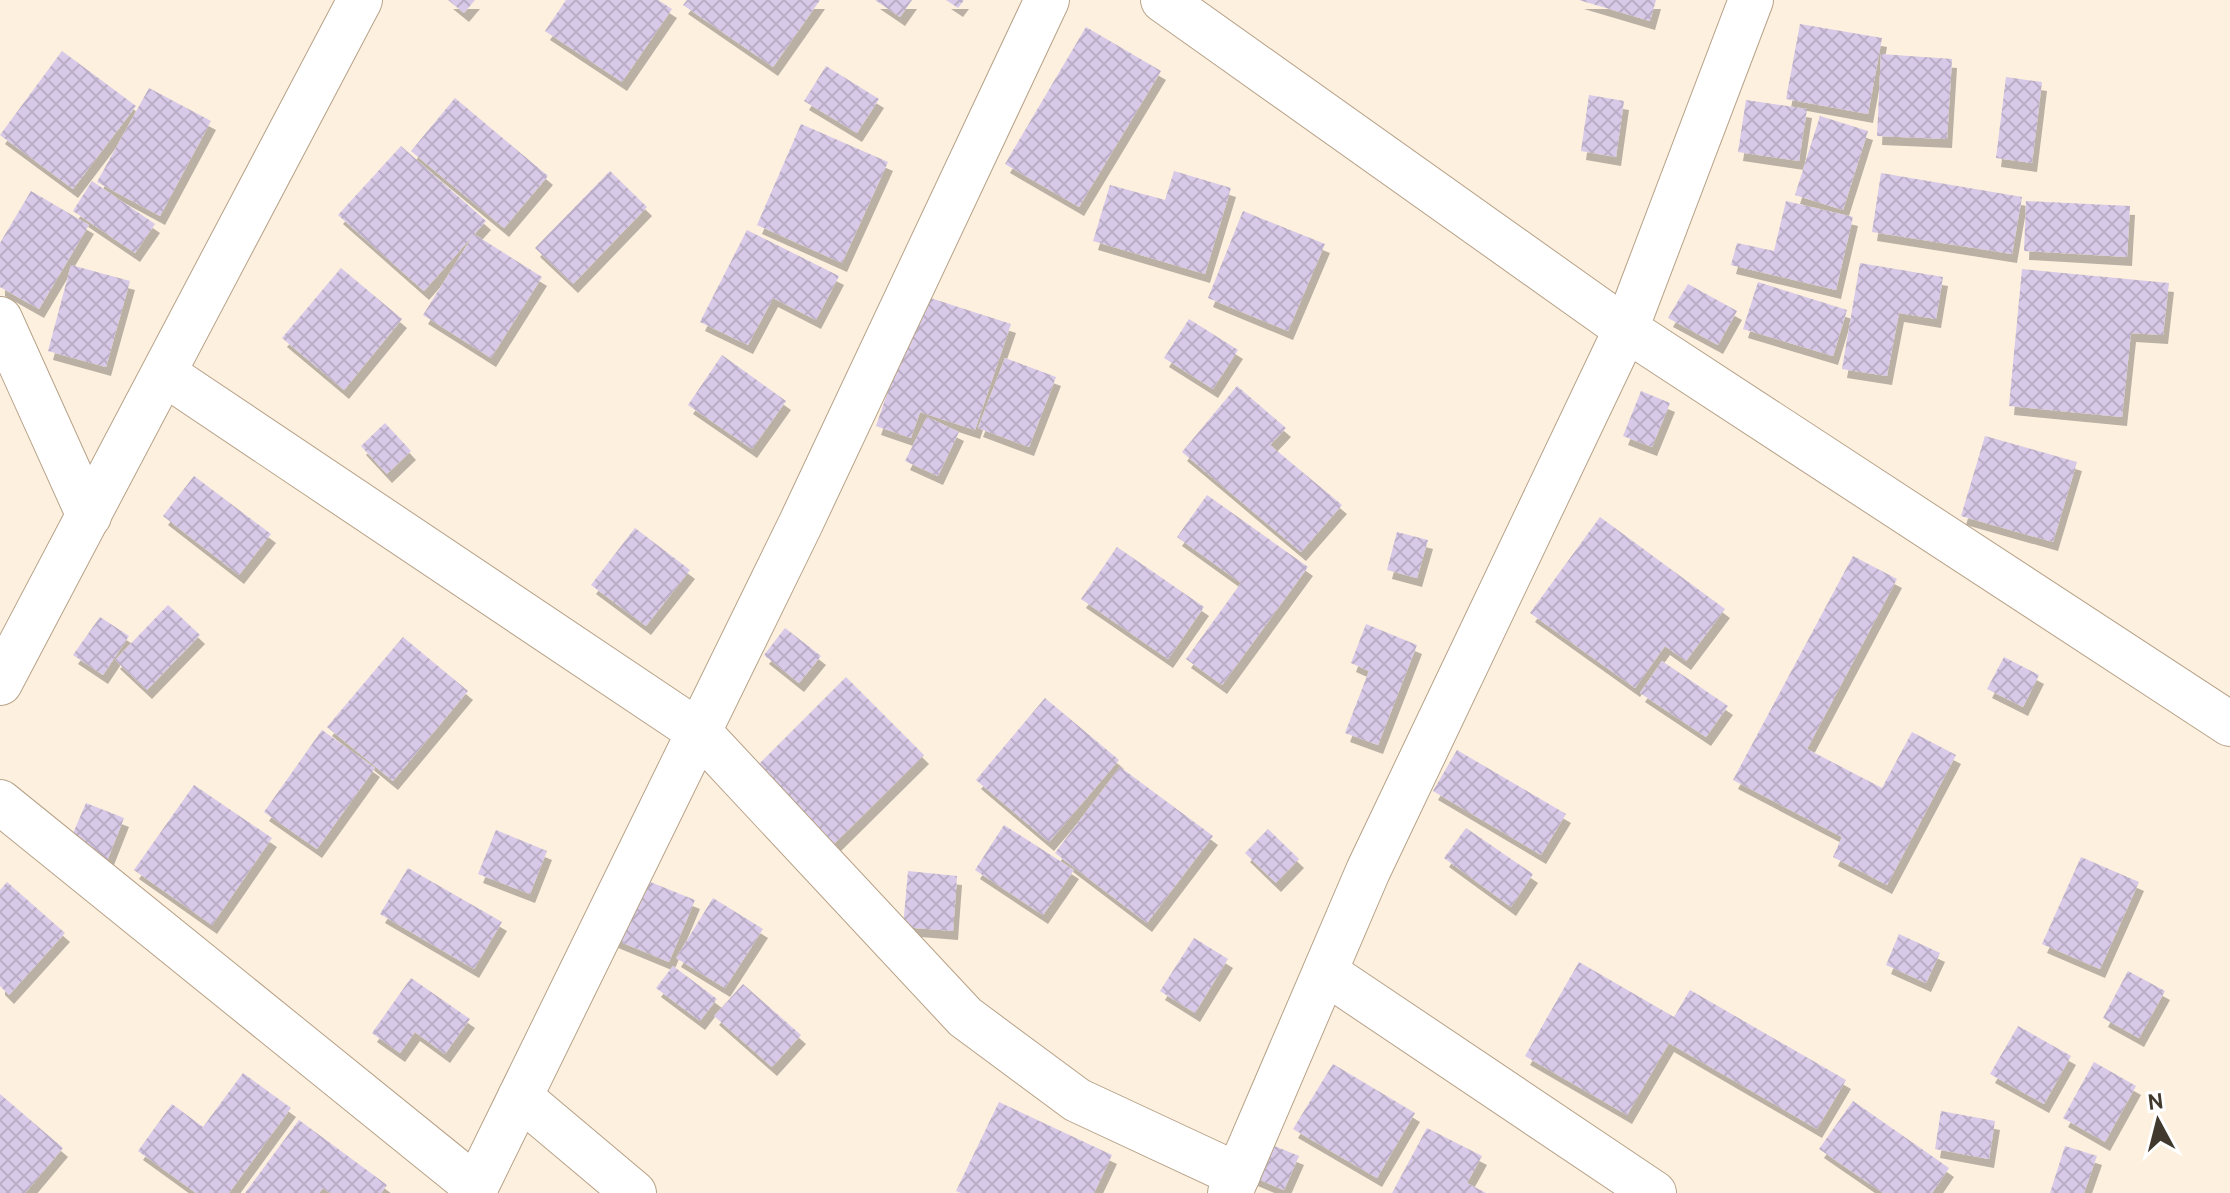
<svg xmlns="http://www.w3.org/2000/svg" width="2230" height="1193" viewBox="0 0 2230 1193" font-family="Cabin,sans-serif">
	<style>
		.building { fill: url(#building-cross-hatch); filter: url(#shadow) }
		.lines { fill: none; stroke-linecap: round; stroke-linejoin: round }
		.minor-casing { stroke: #b7a288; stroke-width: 46 }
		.minor { stroke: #fff; stroke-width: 44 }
	</style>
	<defs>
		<pattern id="building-cross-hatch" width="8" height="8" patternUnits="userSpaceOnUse" patternTransform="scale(2)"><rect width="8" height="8" fill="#d7c9e7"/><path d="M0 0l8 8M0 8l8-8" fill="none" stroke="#baadc6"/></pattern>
		<filter id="shadow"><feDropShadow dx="5" dy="9" stdDeviation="0" flood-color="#0004"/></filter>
	</defs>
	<rect width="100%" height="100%" fill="#fdf0df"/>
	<g class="building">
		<path d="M448 0H475L464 13Z"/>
		<path d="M566 0H658L672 9 622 82 545 31Z"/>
		<path d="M687 0H820L773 67 683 5Z"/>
		<path d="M875 0H912L900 17Z"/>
		<path d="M946 0H964L958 8Z"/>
		<path d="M1579 0H1656L1650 21Z"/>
		<path d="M1800 24 1882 38 1868 114 1786 99Z"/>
		<path d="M1086 27 1161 71 1079 207 1005 164Z"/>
		<path d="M62 51 136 106 73 189 0 135Z"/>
		<path d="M1881 54 1952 59 1947 139 1877 136Z"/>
		<path d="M826 66 879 99 857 133 804 101Z"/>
		<path d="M2006 77 2042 82 2032 163 1996 158Z"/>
		<path d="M149 88 211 121 160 216 97 182Z"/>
		<path d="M1589 95 1624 101 1616 157 1581 151Z"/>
		<path d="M455 98 548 176 504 228 411 151Z"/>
		<path d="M1746 100 1807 109 1799 161 1738 152Z"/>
		<path d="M1820 116 1868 131 1843 210 1795 195Z"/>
		<path d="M801 124 888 162 842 263 757 225Z"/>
		<path d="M401 146 486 221 424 291 338 215Z"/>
		<path d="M610 171 647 207 573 284 535 248Z"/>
		<path d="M1174 171 1231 188 1205 274 1093 241 1110 185 1165 200Z"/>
		<path d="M1881 173 2022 197 2012 254 1872 232Z"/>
		<path d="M92 181 155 224 135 253 73 211Z"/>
		<path d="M31 191 89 225 39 309 0 287V243Z"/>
		<path d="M1786 201 1853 217 1836 290 1731 265 1737 243 1774 251Z"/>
		<path d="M2026 201 2130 206 2127 257 2024 251Z"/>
		<path d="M1243 211 1325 244 1288 331 1208 298Z"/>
		<path d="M747 230 839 276 816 320 773 298 748 345 700 322Z"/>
		<path d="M474 234 542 277 491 358 423 315Z"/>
		<path d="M1860 263 1943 277 1936 319 1899 313 1887 376 1842 369Z"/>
		<path d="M71 265 130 281 106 367 48 351Z"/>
		<path d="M341 268 402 319 344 390 282 338Z"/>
		<path d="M2022 269 2169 283 2163 335 2131 333 2122 417 2009 406Z"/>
		<path d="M1758 282 1847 310 1833 356 1743 329Z"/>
		<path d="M1688 284 1737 311 1718 345 1668 318Z"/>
		<path d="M921 295 1011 324 975 430 920 412 911 438 876 426Z"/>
		<path d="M1189 319 1238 350 1213 389 1164 358Z"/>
		<path d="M722 355 786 401 752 449 688 405Z"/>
		<path d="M1005 358 1056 377 1029 447 978 428Z"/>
		<path d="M1237 386 1286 428 1270 445 1342 505 1301 552 1182 452Z"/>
		<path d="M1641 391 1670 403 1652 447 1623 436Z"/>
		<path d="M927 417 959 432 938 476 905 461Z"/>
		<path d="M385 423 411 451 387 474 361 446Z"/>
		<path d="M1985 436 2077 462 2053 542 1961 516Z"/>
		<path d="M194 476 271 534 239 575 163 516Z"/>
		<path d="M1207 495 1308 567 1222 685 1186 659 1241 583 1177 537Z"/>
		<path d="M1600 517 1725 609 1686 661 1665 646 1635 688 1530 613Z"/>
		<path d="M635 528 690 570 646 626 591 585Z"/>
		<path d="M1397 532 1428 540 1417 578 1387 570Z"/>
		<path d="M1117 547 1204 607 1168 659 1081 599Z"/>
		<path d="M1853 556 1897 579 1807 749 1882 788 1912 732 1956 755 1887 885 1833 857 1842 837 1733 780Z"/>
		<path d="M168 605 200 635 147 690 115 660Z"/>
		<path d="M100 617 129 636 103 675 73 655Z"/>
		<path d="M1366 624 1417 645 1378 745 1345 733 1369 671 1351 663Z"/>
		<path d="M785 628 821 656 799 683 764 655Z"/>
		<path d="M403 637 468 691 393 781 327 727Z"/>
		<path d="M2004 657 2039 675 2023 707 1987 689Z"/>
		<path d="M1662 661 1728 706 1706 737 1640 693Z"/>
		<path d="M846 677 924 755 834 844 756 767Z"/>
		<path d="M1045 698 1119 760 1049 842 976 780Z"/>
		<path d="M322 730 375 768 317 849 264 812Z"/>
		<path d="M1457 750 1566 814 1541 855 1433 791Z"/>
		<path d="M1120 767 1213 836 1147 923 1055 853Z"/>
		<path d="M194 785 272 838 212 925 134 870Z"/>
		<path d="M86 803 124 818 107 861 68 845Z"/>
		<path d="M1004 825 1074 870 1043 915 975 870Z"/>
		<path d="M1466 828 1533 874 1511 907 1444 858Z"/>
		<path d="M1268 829 1299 859 1276 883 1245 853Z"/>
		<path d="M496 830 547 851 530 894 478 874Z"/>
		<path d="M2081 857 2139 882 2100 969 2042 944Z"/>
		<path d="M408 868 502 922 474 969 380 914Z"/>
		<path d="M908 871 957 876 953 931 903 927Z"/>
		<path d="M633 875 695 900 669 962 606 936Z"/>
		<path d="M7 882 65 933 9 995 0 986V890Z"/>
		<path d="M713 898 763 929 725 988 676 958Z"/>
		<path d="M1899 934 1940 953 1926 983 1886 965Z"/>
		<path d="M1194 938 1228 959 1195 1013 1160 991Z"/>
		<path d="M1579 962 1674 1017 1690 990 1846 1080 1817 1129 1669 1043 1627 1115 1525 1056Z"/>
		<path d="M673 966 717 999 700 1021 656 988Z"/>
		<path d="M2128 971 2165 991 2139 1038 2103 1018Z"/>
		<path d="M411 978 470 1019 445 1054 415 1032 400 1053 372 1033Z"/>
		<path d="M743 984 801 1035 772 1067 714 1016Z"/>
		<path d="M2018 1026 2071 1056 2044 1104 1990 1074Z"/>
		<path d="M2094 1062 2136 1086 2105 1142 2063 1118Z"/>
		<path d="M1333 1064 1415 1113 1377 1178 1293 1129Z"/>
		<path d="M243 1073 291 1108 229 1193H196L138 1151 172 1104 203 1127Z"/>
		<path d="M0 1094 63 1148 25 1193H0Z"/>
		<path d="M1853 1101 1949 1168 1932 1193H1883L1819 1149Z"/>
		<path d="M999 1102 1112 1155 1094 1193H961L956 1191Z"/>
		<path d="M1941 1111 1995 1121 1989 1159 1935 1149Z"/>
		<path d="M299 1120 387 1185 381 1193H330L323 1188 319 1193H245Z"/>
		<path d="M1427 1128 1482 1156 1467 1183 1486 1193H1392Z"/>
		<path d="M1262 1141 1299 1156 1284 1190 1248 1175Z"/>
		<path d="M2065 1146 2097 1156 2084 1193H2050Z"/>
	</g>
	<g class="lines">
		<defs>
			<g id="minor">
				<path d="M1163 0 1626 329 2230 724"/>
				<path d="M0 319 89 516"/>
				<path d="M165 374 699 732 965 1017 1077 1100 1238 1175"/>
				<path d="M0 683 360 0"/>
				<path d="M0 802 476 1187"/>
				<path d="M1325 972 1654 1193"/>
				<path d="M520 1097 634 1193"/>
				<path d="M473 1193 800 525 1047 0"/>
				<path d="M1230 1193 1368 871 1626 329 1751 0"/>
			</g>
		</defs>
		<use href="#minor" class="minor-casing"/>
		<use href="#minor" class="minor"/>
	</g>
	<g transform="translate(2158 1121) rotate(353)" stroke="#ffffff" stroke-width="6" paint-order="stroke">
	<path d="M0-6L14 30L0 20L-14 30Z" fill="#41392e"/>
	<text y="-12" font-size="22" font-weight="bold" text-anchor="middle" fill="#41392e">N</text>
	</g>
</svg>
